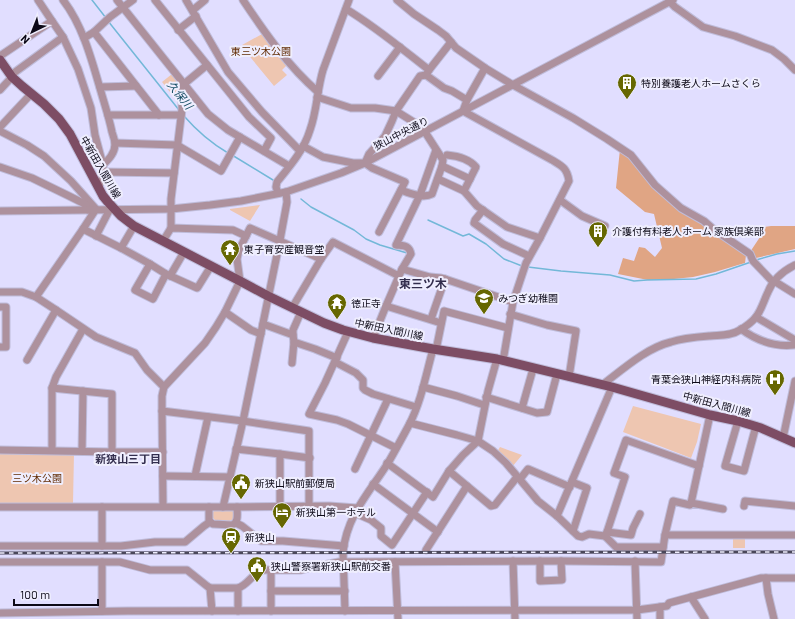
<svg xmlns="http://www.w3.org/2000/svg" width="795" height="619" viewBox="0 0 795 619" font-family="Barlow,'Noto Sans JP',sans-serif">
	<style>
		.green { fill: #eec6b1 }
		.forest { fill: #e0a584 }
		.lines { fill: none; stroke-linecap: round; stroke-linejoin: round }
		.stream { stroke: #73b8d8; stroke-width: 1.5 }
		.minor-casing { stroke: #bfbcda; stroke-width: 9 }
		.major-casing { stroke: #bfbcda; stroke-width: 11 }
		.minor { stroke: #ad919d; stroke-width: 7 }
		.major { stroke: #7d4d64; stroke-width: 9 }
		.rail-casing { stroke: #4a475a; stroke-width: 3 }
		.rail { stroke: #efeefe; stroke-width: 1.5; stroke-dasharray: 4.5; stroke-linecap: butt }
		.labels { text-anchor: middle; stroke-width: 4; stroke-linejoin: round; paint-order: stroke }
		.park-label { font-size: 10px; fill: #612b03; stroke: #efeefe }
		.poi-label { font-size: 10px; fill: #0c0917; stroke: #efeefe; text-anchor: start }
		.street-label { font-size: 10px; fill: #0c0917; stroke: #efeefe }
		.water-label { font-size: 11px; font-style: italic; fill: #154d64; stroke: #efeefe }
		.neighbourhood-label { font-size: 11px; font-weight: bold; fill: #322d4d; stroke: #efeefe }
		.quarter-label { font-size: 12px; font-weight: bold; fill: #322d4d; stroke: #efeefe }
	</style>
	<rect width="100%" height="100%" fill="#e1deff"/>
	<g class="green">
		<path d="M264 33 287 65 282 70 287 75 274 86 251 58 242 45Z"/>
		<path d="M172 74C178 82 179 90 179 100L178 102 162 82Z"/>
		<path d="M187 92 194 101 188 106 185 103 186 100H184L185 93Z"/>
		<path d="M260 205 250 221 230 210V209Z"/>
		<path d="M633 406 701 424 697 442 691 458 623 432Z"/>
		<path d="M500 447 522 455 512 467 497 452Z"/>
		<path d="M0 452 74 453 73 503H0Z"/>
		<path d="M215 510H231L234 512V519L229 521 215 520C211 517 211 513 215 510Z"/>
		<rect x="733" y="537" width="12" height="11"/>
	</g>
	<g class="forest">
		<path d="M620 149 629 156 644 174 705 225 746 255 745 263 738 265 715 272 693 277 674 279 648 280 618 274 623 258 634 261 639 247 645 248 655 257 662 248 654 214 645 212 616 188Z"/>
		<path d="M771 226H795V249L756 258 751 254 752 249 760 237 764 227Z"/>
	</g>
	<g class="lines">
		<g class="stream">
			<path d="M92 0 106 18"/>
			<path d="M108 21 179 110"/>
			<path d="M184 116C197 131 211 143 228 153"/>
			<path d="M232 155 273 180"/>
			<path d="M301 199 311 207 354 230 366 239 380 245 407 253"/>
			<path d="M428 220 463 236 469 234 486 244 504 259 522 266"/>
			<path d="M756 260 777 254 795 251"/>
			<path d="M528 267 561 271 610 275 634 281 647 280 696 279 716 274 751 262"/>
		</g>
		<defs>
			<g id="minor">
				<path d="M38 0 52 21"/>
				<path d="M63 0C85 28 94 69 104 102 107 112 110 122 112 132 113 136 115 140 115 144 115 153 109 159 103 165L102 180 98 187"/>
				<path d="M117 0 208 114 228 130 289 166"/>
				<path d="M155 0 249 117 271 138 264 151"/>
				<path d="M186 0 228 72 262 112 300 151"/>
				<path d="M243 0C265 33 288 66 318 92"/>
				<path d="M397 0 414 14 438 30 446 36 456 48 485 68 513 85 573 118 607 139 631 155 655 185 681 208 704 221 712 228 750 254 753 261 773 282"/>
				<path d="M670 2 675 7 703 27 735 36 772 50 784 59 795 70"/>
				<path d="M346 9C376 27 402 49 429 70L426 75 444 88 452 91 467 100"/>
				<path d="M193 10 205 0"/>
				<path d="M178 30 196 16"/>
				<path d="M94 32 159 115"/>
				<path d="M84 38 94 32 110 17 133 0"/>
				<path d="M0 56 52 21 63 37 78 69 91 108 95 135 103 165"/>
				<path d="M485 68 467 100 463 111 552 160C562 166 567 168 569 181L540 238 526 263 513 302 503 361"/>
				<path d="M429 70 451 42"/>
				<path d="M11 75 63 37"/>
				<path d="M378 76 400 47"/>
				<path d="M100 87 136 86"/>
				<path d="M0 90 12 77"/>
				<path d="M317 97 351 108H375L396 111 420 126 425 132 443 160 442 166 432 194C423 199 409 193 401 190"/>
				<path d="M108 115H181"/>
				<path d="M0 127 31 94"/>
				<path d="M0 131 27 145 44 156 71 181 96 209 83 229 36 297"/>
				<path d="M115 143 177 145 221 171 240 137"/>
				<path d="M303 146 323 157 353 163H362"/>
				<path d="M447 155C458 156 469 159 476 167L464 191"/>
				<path d="M442 166 470 179"/>
				<path d="M0 167 32 178 69 196 81 202 86 205 88 210"/>
				<path d="M103 172 174 173"/>
				<path d="M438 179 464 191 477 206 507 227 540 238"/>
				<path d="M278 193 276 187 277 182C290 166 304 150 310 130 317 111 317 90 323 70L349 0"/>
				<path d="M560 200 582 216 605 226"/>
				<path d="M483 210 475 220 474 223 503 244 529 256"/>
				<path d="M0 211 171 209 210 205 241 201 286 192 341 173 365 163 673 0"/>
				<path d="M171 228V199L182 109V91L184 84 207 65"/>
				<path d="M83 229 121 248 150 264 166 274 197 288 198 287 211 266"/>
				<path d="M379 232 405 182 372 168 365 163 369 154 385 136 392 121 396 111 420 76 426 75"/>
				<path d="M96 236 110 209"/>
				<path d="M163 241 171 228 233 230 246 236"/>
				<path d="M121 248 134 226"/>
				<path d="M150 264 135 290 153 299 166 274"/>
				<path d="M402 269 411 254C409 245 404 246 396 245L420 195 436 150"/>
				<path d="M170 276 184 252"/>
				<path d="M774 281 795 294"/>
				<path d="M0 292H22L36 297 56 310 96 337 135 353 147 370 164 387"/>
				<path d="M386 306 441 323"/>
				<path d="M0 307H6V347H0"/>
				<path d="M292 308 321 259 333 242 399 276"/>
				<path d="M225 312 251 330 261 334"/>
				<path d="M510 314 547 325 576 331 569 377"/>
				<path d="M756 317 795 340"/>
				<path d="M431 319 445 279"/>
				<path d="M263 324 293 335"/>
				<path d="M741 329C756 340 775 347 794 345L795 342"/>
				<path d="M348 332 325 383 309 414 337 420 348 424 396 448"/>
				<path d="M373 338 386 306 402 269 430 277 441 278 445 279 513 302"/>
				<path d="M294 342 315 349 337 358"/>
				<path d="M436 350 444 311 508 328"/>
				<path d="M27 360 56 310"/>
				<path d="M335 362 356 373 363 380V388L365 390 373 394 416 407"/>
				<path d="M292 363 294 342 293 335V330L301 312"/>
				<path d="M602 385C622 370 646 348 671 342 683 338 697 337 710 336 720 335 731 336 740 330 745 327 752 322 756 317 762 309 764 300 768 292 773 279 783 271 795 265"/>
				<path d="M423 387 457 396 484 405"/>
				<path d="M52 388 112 394V452"/>
				<path d="M486 397 521 408 537 413 547 412 557 374"/>
				<path d="M522 408 533 369"/>
				<path d="M162 411 243 421 309 431V506"/>
				<path d="M738 421 725 466 744 471 756 426"/>
				<path d="M410 423 457 435 478 441 493 451 506 463 538 501 557 516 578 536 582 537 589 534 605 536"/>
				<path d="M783 438 795 381"/>
				<path d="M236 449 280 454 310 458"/>
				<path d="M0 450 112 452H163"/>
				<path d="M52 450V388L56 377 83 329"/>
				<path d="M82 451 83 391"/>
				<path d="M387 463 433 497 449 471 463 455 478 441 488 391 497 359"/>
				<path d="M355 469 388 399"/>
				<path d="M449 471 491 506 495 505 517 477"/>
				<path d="M163 476 230 477"/>
				<path d="M195 476 208 417"/>
				<path d="M520 479 528 469 570 487"/>
				<path d="M572 482 587 488 573 531"/>
				<path d="M373 484 438 532"/>
				<path d="M691 503 710 415"/>
				<path d="M163 506 162 411V396L164 387 205 343 216 327 225 312 240 281 237 259 239 250 250 228 321 259"/>
				<path d="M280 506V454"/>
				<path d="M744 506 745 501 795 506"/>
				<path d="M0 507H237L329 506 357 508"/>
				<path d="M209 507V520L210 522"/>
				<path d="M223 507 243 421 280 240 287 202 286 192"/>
				<path d="M355 513 371 520 381 528V536L392 545 427 492"/>
				<path d="M557 516 612 387"/>
				<path d="M210 522 213 524 232 525C239 522 237 514 237 507"/>
				<path d="M236 523 242 526 261 541H283L344 546"/>
				<path d="M607 532 631 535 633 528 640 514"/>
				<path d="M665 535H795"/>
				<path d="M0 546H121L155 542H185L204 526 210 522"/>
				<path d="M102 546V507"/>
				<path d="M663 547H616L605 536 607 532 625 477 614 473 626 440 699 466"/>
				<path d="M426 550 467 486"/>
				<path d="M513 561 515 619"/>
				<path d="M540 561V581L562 580 561 561"/>
				<path d="M635 561 637 619"/>
				<path d="M0 562H120L150 570H187L207 586 210 588"/>
				<path d="M395 562 398 619"/>
				<path d="M271 571V611"/>
				<path d="M766 578 768 594 774 619"/>
				<path d="M238 588C248 585 252 574 262 570H301L313 567 339 562 561 561 661 562 665 535 673 501 690 505 691 503 723 509"/>
				<path d="M271 591H345"/>
				<path d="M691 597 705 619"/>
				<path d="M660 607V619"/>
				<path d="M102 611V562"/>
				<path d="M212 611 210 588H238V611"/>
				<path d="M345 611 343 552C347 515 369 493 388 463 395 451 402 438 409 425 421 402 426 375 433 349"/>
				<path d="M0 613 127 611 637 610 667 606 669 603 761 578H795"/>
			</g>
			<path id="major" d="M0 60 12 77 22 86 44 104 59 119 70 134 103 196 108 202 121 216 134 226 163 241 240 281 268 296 324 323 343 330 373 338 433 349 497 359 612 387 710 415 738 421 761 428 795 443"/>
		</defs>
		<use href="#minor" class="minor-casing"/>
		<use href="#major" class="major-casing"/>
		<use href="#minor" class="minor"/>
		<use href="#major" class="major"/>
		<defs>
			<path id="rail" d="M0 553 795 552"/>
		</defs>
		<use href="#rail" class="rail-casing"/>
		<use href="#rail" class="rail"/>
	</g>
	<defs>
		<symbol id="building-pin" viewBox="-11 -11 22 30"><path d="M0 17L-7.5 6A9.5 9.5 0 1 1 7.5 6Z" fill="#666701" stroke="#efeefe"/><path d="M-4-6H4V6H1V3H-1V6H-4ZM-2.5-4.3h1.7v1.8h-1.7ZM.8-4.3h1.7v1.8H.8ZM-2.5-1h1.7V.8h-1.7ZM.8-1h1.7V.8H.8Z" fill="#fff"/></symbol>
		<symbol id="temple-pin" viewBox="-11 -11 22 30"><path d="M0 17L-7.5 6A9.5 9.5 0 1 1 7.5 6Z" fill="#666701" stroke="#efeefe"/><path d="M0-6L5-2H3V0L6.5 2.5H4V6H1.5V3h-3V6H-4V2.5H-6.5L-3 0V-2H-5Z" fill="#fff"/></symbol>
		<symbol id="school-pin" viewBox="-11 -11 22 30"><path d="M0 17L-7.5 6A9.5 9.5 0 1 1 7.5 6Z" fill="#666701" stroke="#efeefe"/><path d="M0-5L7-2L0 1L-7-2ZM-4 1L0 2.5L4 1V4Q0 6-4 4Z" fill="#fff"/></symbol>
		<symbol id="hospital-pin" viewBox="-11 -11 22 30"><path d="M0 17L-7.5 6A9.5 9.5 0 1 1 7.5 6Z" fill="#666701" stroke="#efeefe"/><path d="M-5-5h3v3.5h4V-5h3V5h-3V1.5h-4V5h-3Z" fill="#fff"/></symbol>
		<symbol id="civic-pin" viewBox="-11 -11 22 30"><path d="M0 17L-7.5 6A9.5 9.5 0 1 1 7.5 6Z" fill="#666701" stroke="#efeefe"/><path d="M-.6-6.5H3V-4.5H.6V-3L4-1V1h2V6H-6V1h2V-1L-.6-3ZM-1.2 2.5V6h2.4V2.5Z" fill="#fff"/></symbol>
		<symbol id="hotel-pin" viewBox="-11 -11 22 30"><path d="M0 17L-7.5 6A9.5 9.5 0 1 1 7.5 6Z" fill="#666701" stroke="#efeefe"/><path d="M-6-4.5h1.5V1H6V5H4.5V3h-9V5H-6ZM-4 0a1.8 1.8 0 1 1 3.6 0ZM.5 0V-2.5h3Q6-2.5 6 0Z" fill="#fff"/></symbol>
		<symbol id="station-pin" viewBox="-11 -11 22 30"><path d="M0 17L-7.5 6A9.5 9.5 0 1 1 7.5 6Z" fill="#666701" stroke="#efeefe"/><path d="M-3-6H3Q5-6 5-4V2Q5 4 3 4L4.5 6H3L1.5 4h-3L-3 6H-4.5L-3 4Q-5 4-5 2V-4Q-5-6-3-6ZM-3.5-4v3h7v-3ZM-3.5 1v1.5H-2V1ZM2 1v1.5H3.5V1Z" fill="#fff"/></symbol>
	</defs>
	<g fill-rule="evenodd">
		<use href="#building-pin" x="616" y="72" width="22" height="30"/>
		<use href="#building-pin" x="587" y="220" width="22" height="30"/>
		<use href="#temple-pin" x="219" y="238" width="22" height="30"/>
		<use href="#school-pin" x="473" y="287" width="22" height="30"/>
		<use href="#temple-pin" x="326" y="292" width="22" height="30"/>
		<use href="#hospital-pin" x="764" y="368" width="22" height="30"/>
		<use href="#civic-pin" x="230" y="472" width="22" height="30"/>
		<use href="#hotel-pin" x="271" y="501" width="22" height="30"/>
		<use href="#station-pin" x="220" y="526" width="22" height="30"/>
		<use href="#civic-pin" x="246" y="555" width="22" height="30"/>
	</g>
	<g class="labels">
		<g class="park-label">
			<text x="261" y="55">東三ツ木公園</text>
			<text x="37" y="482">三ツ木公園</text>
		</g>
		<g class="poi-label">
			<text x="641" y="87">特別養護老人ホームさくら</text>
			<text x="612" y="235">介護付有料老人ホーム 家族倶楽部</text>
			<text x="244" y="253">東子育安産観音堂</text>
			<text x="498" y="302">みつぎ幼稚園</text>
			<text x="351" y="307">徳正寺</text>
			<text x="761" y="383" text-anchor="end">青葉会狭山神経内科病院</text>
			<text x="255" y="487">新狭山駅前郵便局</text>
			<text x="296" y="516">新狭山第一ホテル</text>
			<text x="245" y="541">新狭山</text>
			<text x="271" y="570">狭山警察署新狭山駅前交番</text>
		</g>
		<g class="street-label">
			<text transform="translate(401 133) rotate(-27)" y="4">狭山中央通り</text>
			<text transform="translate(101 167) rotate(60)" y="4">中新田入間川線</text>
			<text transform="translate(389 329) rotate(12)" y="4">中新田入間川線</text>
			<text transform="translate(717 404) rotate(15)" y="4">中新田入間川線</text>
		</g>
		<g class="water-label">
			<text transform="translate(180 95) rotate(51)" y="4">久保川</text>
		</g>
		<g class="neighbourhood-label">
			<text x="128" y="463">新狭山三丁目</text>
		</g>
		<g class="quarter-label">
			<text x="423" y="288">東三ツ木</text>
		</g>
	</g>
	<g transform="translate(32 32) rotate(223)" stroke="#efeefe" stroke-width="3" paint-order="stroke">
	<path d="M0-3L7 15L0 10L-7 15Z" fill="#0c0917"/>
	<text y="-6" font-size="11" font-weight="bold" text-anchor="middle" fill="#0c0917">N</text>
	</g>
	<path d="M14 599v6h84v-6" fill="none" stroke="#0c0917" stroke-width="2"/>
	<text x="20" y="599" font-size="12" fill="#0c0917" stroke="#efeefe" stroke-width="3" paint-order="stroke">100 m</text>
</svg>
